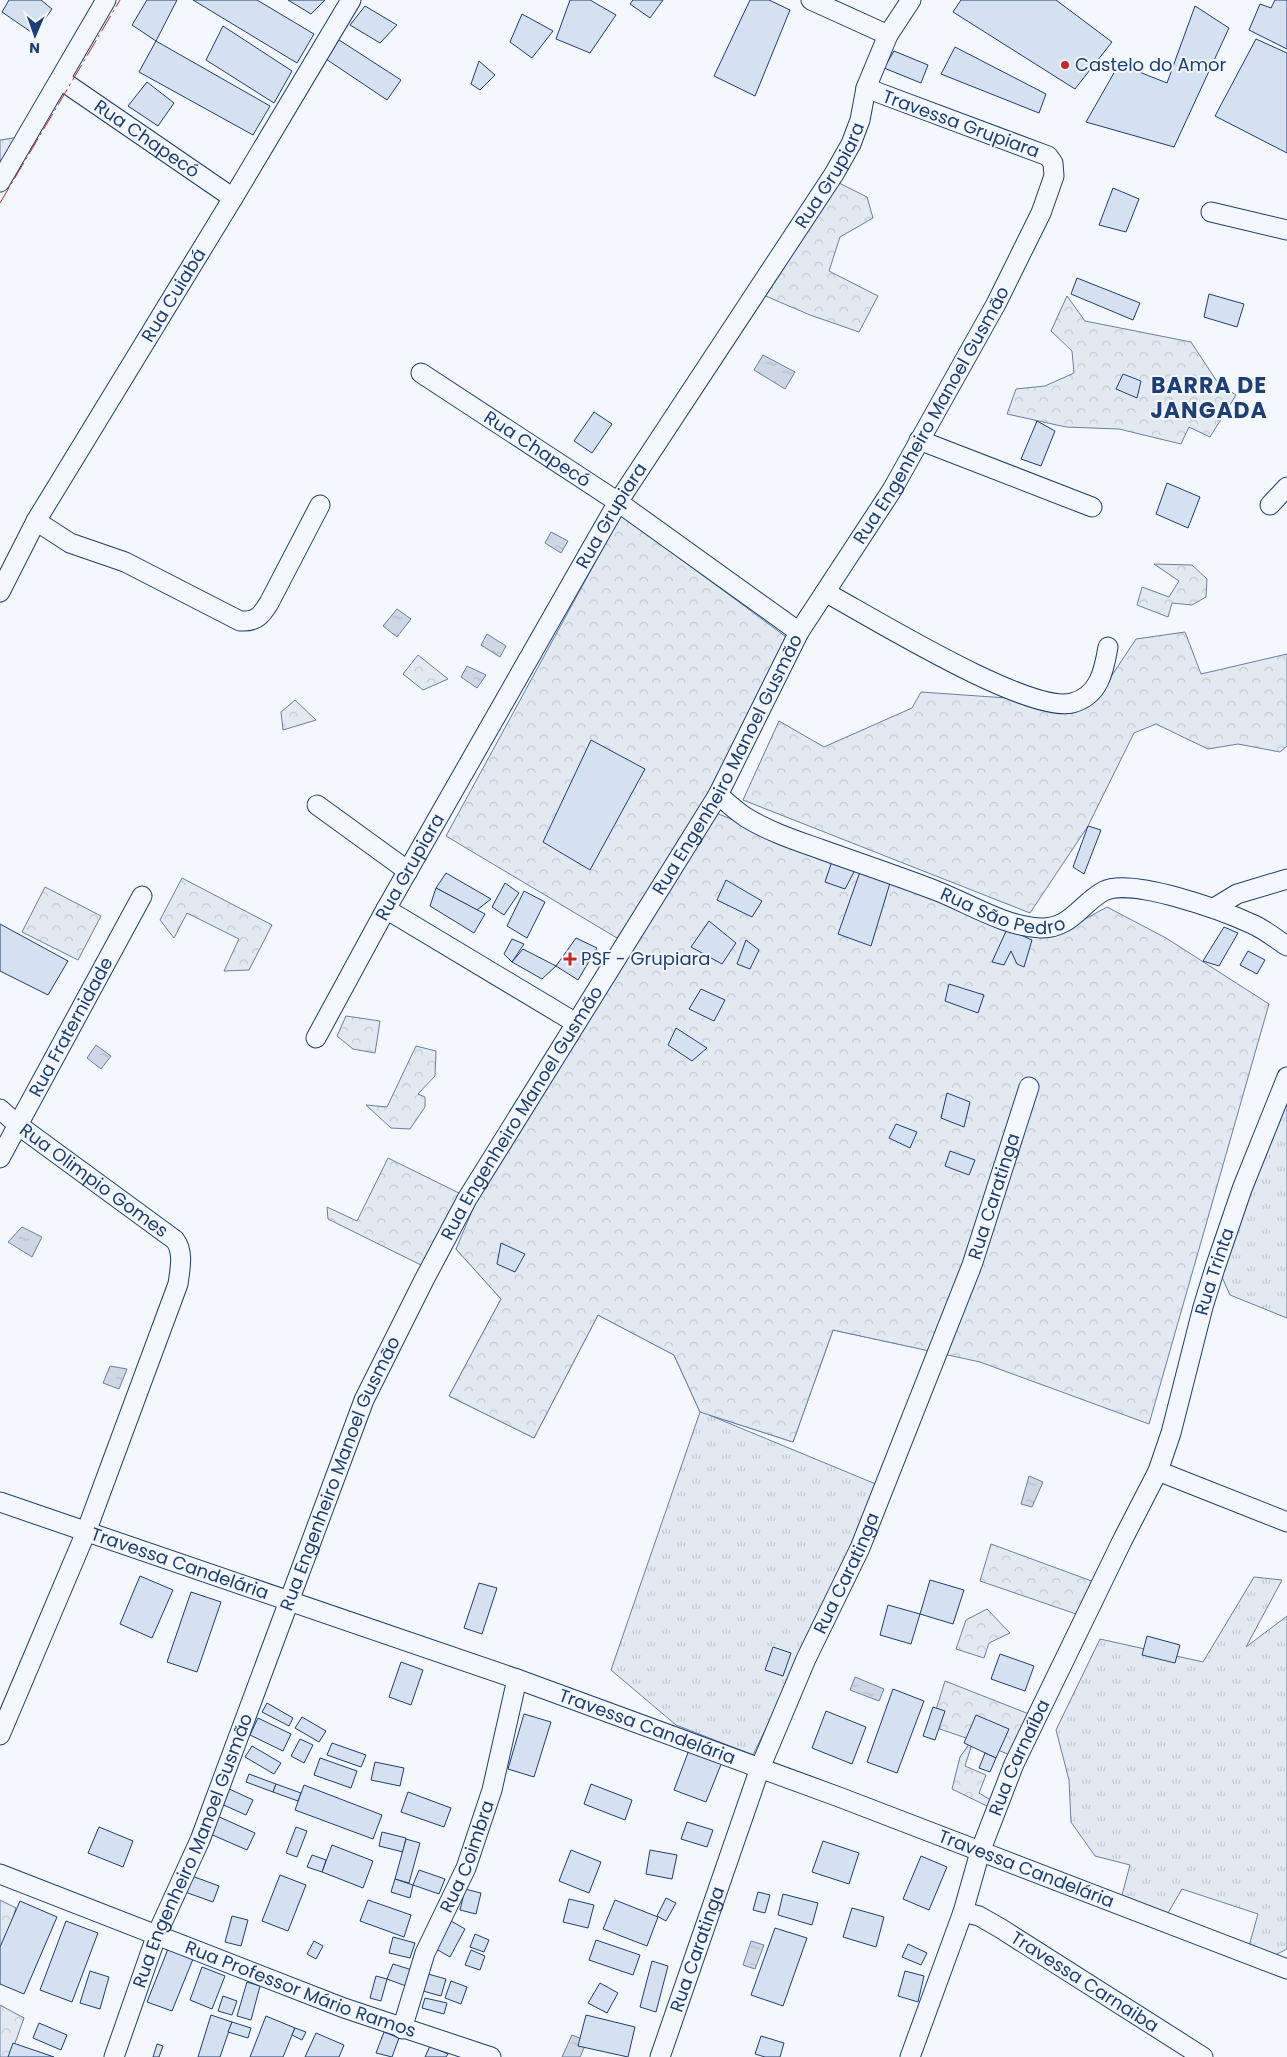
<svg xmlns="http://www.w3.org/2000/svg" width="1287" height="2057" viewBox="0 0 1287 2057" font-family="Poppins,sans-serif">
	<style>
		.grass { fill: url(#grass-tufts); stroke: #687fa3 }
		.forest { fill: url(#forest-crowns); stroke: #687fa3 }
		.water { fill: url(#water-ripples); stroke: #687fa3 }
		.building { fill: #d5e0f0; stroke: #1d3f73 }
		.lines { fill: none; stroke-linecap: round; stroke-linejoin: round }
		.street-casing { stroke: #1d3f73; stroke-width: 21 }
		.street { stroke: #f4f7fb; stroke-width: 19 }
		.power { stroke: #c62828; stroke-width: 1; stroke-dasharray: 18 4 2.5 4; stroke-linecap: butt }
		.poi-dot { fill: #c62828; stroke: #f4f7fb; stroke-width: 2 }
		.labels { text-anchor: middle; stroke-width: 4; stroke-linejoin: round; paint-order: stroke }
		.poi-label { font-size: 18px; fill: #1d3f73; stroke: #f4f7fb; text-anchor: start }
		.street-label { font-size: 18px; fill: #1d3f73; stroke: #f4f7fb }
		.district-label { font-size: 22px; font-weight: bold; letter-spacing: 1px; fill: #1d3f73; stroke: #f4f7fb }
	</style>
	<defs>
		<pattern id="grass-tufts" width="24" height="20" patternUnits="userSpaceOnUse" patternTransform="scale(1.25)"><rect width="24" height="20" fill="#e3e9f0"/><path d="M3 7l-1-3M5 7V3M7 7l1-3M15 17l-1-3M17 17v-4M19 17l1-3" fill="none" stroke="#c2c9d1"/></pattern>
		<pattern id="forest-crowns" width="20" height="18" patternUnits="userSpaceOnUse" patternTransform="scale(1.25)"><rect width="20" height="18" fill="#e3e9f0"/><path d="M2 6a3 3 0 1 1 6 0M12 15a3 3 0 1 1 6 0" fill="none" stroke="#c2c9d1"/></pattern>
		<pattern id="water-ripples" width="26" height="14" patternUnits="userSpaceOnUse" patternTransform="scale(1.25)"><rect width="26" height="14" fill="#cfd7e4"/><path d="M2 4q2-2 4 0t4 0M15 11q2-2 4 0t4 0" fill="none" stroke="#b1bac7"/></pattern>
	</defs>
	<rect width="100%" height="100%" fill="#f4f7fb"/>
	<g class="grass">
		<path d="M576 1023 912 1347 833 1330 793 1442 709 1415 883 1487 753 1755 676 1725 611 1670 700 1412 674 1355 598 1315 534 1438 449 1396 501 1299 456 1249Z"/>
		<path d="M1287 1102V1318L1230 1295 1222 1277 1246 1202Z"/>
		<path d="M1254 1577 1282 1580 1246 1647 1287 1616V1949L1275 1955 1249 1946 1258 1914 1182 1889 1168 1913 1122 1895 1130 1865 1095 1856 1071 1822 1069 1780 1056 1730 1100 1639 1203 1662Z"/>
	</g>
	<g class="forest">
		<path d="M20 137 0 170V140Z"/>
		<path d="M837 182 867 197 873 218 840 237 829 271 878 296 859 332 810 315 761 294Z"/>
		<path d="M1067 296 1085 321 1191 342 1218 383 1236 395 1210 437 1189 427 1181 444 1119 429 1066 427 1007 414 1016 389 1045 386 1074 373 1072 351 1051 331Z"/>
		<path d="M621 515 789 639 716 790 617 938 446 836Z"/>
		<path d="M1154 564 1192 565 1207 579 1206 597 1192 605 1172 603 1168 617 1137 605 1142 587 1169 597 1179 581Z"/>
		<path d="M1185 632 1201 674 1287 654V746L1280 752 1238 744 1208 749 1156 724 1134 733 1088 826 1030 913 743 800 779 721 824 747 912 708 921 692 1093 704 1136 639Z"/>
		<path d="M418 655 448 679 423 690 403 674Z"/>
		<path d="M295 700 316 720 283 730 281 712Z"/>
		<path d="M716 813 987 921 1054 936 1107 907 1166 938 1269 1004 1149 1424 980 1362 833 1330 793 1442 700 1412 674 1355 598 1315 534 1438 449 1396 501 1299 456 1249 499 1147Z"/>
		<path d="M182 878 272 925 249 970 224 971 239 939 187 913 174 938 160 920Z"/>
		<path d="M45 887 101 916 78 960 22 932Z"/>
		<path d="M346 1016 380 1021 375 1053 353 1049 337 1036Z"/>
		<path d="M416 1046 436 1051 435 1076 418 1094 425 1097V1107L410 1129 391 1128 366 1105 387 1107Z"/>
		<path d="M388 1158 463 1195 427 1268 328 1219 327 1207 357 1221Z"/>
		<path d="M991 1544 1097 1583 1079 1615 980 1581Z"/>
		<path d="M987 1609 1010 1633 989 1643 984 1658 956 1649 966 1620Z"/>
		<path d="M945 1681 1029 1714 1010 1755 978 1742 971 1747 965 1766 986 1775 979 1793 994 1802 991 1808 952 1789 960 1757 972 1740 931 1726Z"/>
		<path d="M0 1900 16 1908 0 1963Z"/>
		<path d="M0 2005 24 2018 10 2057H0Z"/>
	</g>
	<g class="water">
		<path d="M763 355 795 372 785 389 754 370Z"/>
		<path d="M551 532 568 541 561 553 545 543Z"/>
		<path d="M397 609 411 619 397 637 383 626Z"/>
		<path d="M487 634 506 646 500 657 481 645Z"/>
		<path d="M467 666 486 675 477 688 461 677Z"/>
		<path d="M96 1045 111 1056 101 1069 87 1058Z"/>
		<path d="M22 1227 42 1237 32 1257 8 1242Z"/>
		<path d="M110 1366 127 1369 119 1389 103 1383Z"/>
		<path d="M1029 1476 1043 1482 1032 1507 1021 1504Z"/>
		<path d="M855 1677 884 1689 879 1701 850 1690Z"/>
		<path d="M751 1941 764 1945 755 1969 743 1965Z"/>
		<path d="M572 2035 587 2041 580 2057H562Z"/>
	</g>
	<g class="building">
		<path d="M9 0H41L52 9 34 34 2 12Z"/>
		<path d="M147 0H177L156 41 132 25Z"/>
		<path d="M193 0H257L314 34 297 63Z"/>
		<path d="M288 0H325L311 14Z"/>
		<path d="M570 0H590L616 15 590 53 556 39Z"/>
		<path d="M633 0H663L650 18 630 4Z"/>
		<path d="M750 0H769L790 10 755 96 714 76Z"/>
		<path d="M961 0H1056L1112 42 1075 89 953 12Z"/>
		<path d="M1275 0H1287V49L1249 30 1260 4 1271 8Z"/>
		<path d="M365 6 397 25 380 43 350 25Z"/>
		<path d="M1195 6 1229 28 1174 147 1086 122 1119 64 1167 83Z"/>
		<path d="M522 14 553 31 532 58 510 42Z"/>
		<path d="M223 26 292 71 274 103 206 60Z"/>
		<path d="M336 38 401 80 387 100 323 57Z"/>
		<path d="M1256 39 1287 53V153L1215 116Z"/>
		<path d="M156 41 270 106 253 135 139 72Z"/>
		<path d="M955 47 1046 94 1039 113 941 74Z"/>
		<path d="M894 51 928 65 921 83 884 68Z"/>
		<path d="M479 61 495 75 480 90 471 84Z"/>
		<path d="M147 82 174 103 158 126 128 106Z"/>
		<path d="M1113 188 1139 199 1126 232 1099 225Z"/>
		<path d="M1077 278 1140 303 1133 320 1071 294Z"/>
		<path d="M1209 294 1244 304 1237 327 1204 317Z"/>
		<path d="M1123 374 1141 381 1137 398 1116 389Z"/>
		<path d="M594 412 612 424 592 453 574 441Z"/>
		<path d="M1037 421 1055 431 1041 466 1021 459Z"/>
		<path d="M1167 483 1200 497 1188 528 1156 514Z"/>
		<path d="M591 740 645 769 590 870 543 842Z"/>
		<path d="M1088 826 1101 830 1084 874 1073 867Z"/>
		<path d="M832 861 855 870 845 889 825 882Z"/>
		<path d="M861 869 890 883 871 946 838 934Z"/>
		<path d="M446 873 491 899 477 910 436 888Z"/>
		<path d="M726 880 762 901 752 917 717 900Z"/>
		<path d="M505 883 519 893 504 915 492 907Z"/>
		<path d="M436 888 485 914 474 933 430 906Z"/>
		<path d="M524 891 545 902 527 938 507 926Z"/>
		<path d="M709 921 736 943 722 964 691 947Z"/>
		<path d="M0 924 68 961 48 995 0 971Z"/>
		<path d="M1224 927 1238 933 1219 966 1203 961Z"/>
		<path d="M1007 929 1032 940 1024 967 1017 964 1011 951 1004 965 992 962Z"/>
		<path d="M576 938 597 948 578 980 556 966Z"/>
		<path d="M512 939 524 944 512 962 504 954Z"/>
		<path d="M746 940 759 950 750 969 737 964Z"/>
		<path d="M523 949 556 966 542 979 512 962Z"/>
		<path d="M1248 951 1265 960 1257 974 1240 965Z"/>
		<path d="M949 984 984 995 978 1013 945 1001Z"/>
		<path d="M701 989 725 1000 714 1021 689 1009Z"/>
		<path d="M676 1028 707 1048 692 1061 668 1045Z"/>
		<path d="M947 1093 970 1102 964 1127 941 1118Z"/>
		<path d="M896 1124 917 1132 910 1148 889 1138Z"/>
		<path d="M950 1151 975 1160 969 1175 945 1166Z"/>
		<path d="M501 1243 525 1254 515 1272 497 1264Z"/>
		<path d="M140 1576 173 1590 152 1638 120 1624Z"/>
		<path d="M930 1580 964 1590 953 1624 920 1614Z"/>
		<path d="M479 1583 497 1588 482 1634 464 1628Z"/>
		<path d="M191 1592 221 1602 197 1672 167 1662Z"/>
		<path d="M888 1605 920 1614 911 1644 880 1635Z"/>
		<path d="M1147 1636 1180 1645 1175 1663 1142 1655Z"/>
		<path d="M773 1647 791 1653 783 1676 765 1670Z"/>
		<path d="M1000 1654 1034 1666 1025 1691 991 1679Z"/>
		<path d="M401 1662 423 1670 411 1705 389 1697Z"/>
		<path d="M893 1689 924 1701 897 1773 867 1762Z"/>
		<path d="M267 1703 293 1718 289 1726 262 1712Z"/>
		<path d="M933 1707 945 1711 935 1740 923 1736Z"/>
		<path d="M826 1711 866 1727 852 1764 812 1748Z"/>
		<path d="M524 1714 551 1722 534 1777 508 1769Z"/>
		<path d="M976 1715 1009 1729 996 1758 964 1743Z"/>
		<path d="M302 1717 326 1731 319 1742 295 1728Z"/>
		<path d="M258 1718 291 1734 283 1751 250 1735Z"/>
		<path d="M300 1739 313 1745 304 1763 291 1756Z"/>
		<path d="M332 1743 366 1755 361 1767 327 1755Z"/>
		<path d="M252 1746 281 1763 274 1774 245 1757Z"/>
		<path d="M689 1750 722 1762 706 1802 674 1790Z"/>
		<path d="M985 1753 996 1758 990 1772 979 1768Z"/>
		<path d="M320 1758 357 1771 351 1788 314 1775Z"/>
		<path d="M375 1762 404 1768 400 1786 371 1780Z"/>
		<path d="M249 1774 276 1784 273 1792 246 1782Z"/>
		<path d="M276 1784 301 1793 298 1801 273 1792Z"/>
		<path d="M591 1784 632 1800 625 1820 584 1804Z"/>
		<path d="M304 1785 382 1815 373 1839 295 1810Z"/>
		<path d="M225 1787 253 1800 246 1815 217 1802Z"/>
		<path d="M408 1792 451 1808 444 1827 401 1812Z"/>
		<path d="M215 1815 255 1833 247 1850 208 1833Z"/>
		<path d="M687 1822 713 1830 707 1847 681 1839Z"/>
		<path d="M99 1827 133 1841 123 1867 88 1853Z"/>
		<path d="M296 1827 307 1831 297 1857 286 1853Z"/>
		<path d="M382 1832 406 1838 403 1852 379 1846Z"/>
		<path d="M406 1839 420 1843 409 1883 395 1879Z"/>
		<path d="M823 1841 859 1853 849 1884 812 1872Z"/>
		<path d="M332 1845 373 1861 363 1888 322 1872Z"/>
		<path d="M571 1850 601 1862 589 1893 559 1881Z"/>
		<path d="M650 1850 677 1855 672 1879 646 1874Z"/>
		<path d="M312 1855 326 1860 322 1872 307 1867Z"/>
		<path d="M921 1856 947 1867 929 1910 903 1899Z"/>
		<path d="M419 1870 445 1879 439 1894 413 1885Z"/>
		<path d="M280 1875 306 1885 288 1931 262 1921Z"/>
		<path d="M192 1876 219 1886 213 1902 185 1892Z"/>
		<path d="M395 1879 413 1885 410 1898 391 1892Z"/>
		<path d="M465 1889 481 1893 476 1914 460 1910Z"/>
		<path d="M758 1892 770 1895 765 1913 753 1910Z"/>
		<path d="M783 1894 818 1903 812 1925 778 1915Z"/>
		<path d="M666 1898 676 1903 666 1921 657 1916Z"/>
		<path d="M569 1899 594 1905 588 1928 563 1922Z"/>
		<path d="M368 1900 411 1915 404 1937 360 1921Z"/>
		<path d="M615 1900 658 1917 647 1946 603 1929Z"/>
		<path d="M20 1901 57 1917 24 1994 0 1984V1947Z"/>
		<path d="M852 1908 884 1917 876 1947 843 1937Z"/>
		<path d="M232 1916 248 1920 241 1946 225 1942Z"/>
		<path d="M66 1921 98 1933 72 2002 40 1990Z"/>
		<path d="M451 1921 465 1929 450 1957 436 1949Z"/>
		<path d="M775 1928 807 1938 783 2006 751 1995Z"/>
		<path d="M475 1934 489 1940 484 1952 470 1947Z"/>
		<path d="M393 1937 415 1943 410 1958 389 1953Z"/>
		<path d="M596 1940 640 1955 633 1975 589 1960Z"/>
		<path d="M314 1941 323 1946 316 1959 307 1954Z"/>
		<path d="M908 1944 927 1953 921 1965 902 1957Z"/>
		<path d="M168 1949 193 1959 172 2011 147 2002Z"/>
		<path d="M471 1950 485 1956 480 1970 465 1965Z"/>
		<path d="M652 1961 668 1966 656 2012 640 2007Z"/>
		<path d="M393 1964 412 1970 406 1986 387 1979Z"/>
		<path d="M202 1967 225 1976 212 2009 190 2000Z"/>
		<path d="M90 1971 109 1977 100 2009 80 2003Z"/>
		<path d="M905 1971 924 1976 918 2002 898 1996Z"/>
		<path d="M428 1974 446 1979 441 1996 423 1991Z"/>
		<path d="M376 1976 387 1979 381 2001 370 1998Z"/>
		<path d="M451 1981 467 1987 461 2004 445 1998Z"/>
		<path d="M247 1982 260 1986 251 2020 237 2016Z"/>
		<path d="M600 1983 618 1993 607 2013 588 2003Z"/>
		<path d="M223 1996 237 2001 232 2015 218 2011Z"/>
		<path d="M425 1998 447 2003 444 2014 422 2008Z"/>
		<path d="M211 2015 232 2022 220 2057H198Z"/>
		<path d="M586 2015 635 2027 628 2057 578 2046Z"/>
		<path d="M266 2016 295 2028 283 2057H250Z"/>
		<path d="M232 2022 251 2028 248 2038 228 2032Z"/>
		<path d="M39 2023 67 2035 61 2050 33 2038Z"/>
		<path d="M295 2028 306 2032 302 2040 292 2035Z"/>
		<path d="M384 2032 399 2038 392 2057 376 2053Z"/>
		<path d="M316 2033 344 2045 339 2057H305Z"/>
		<path d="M761 2036 784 2043 780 2057H765L755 2054Z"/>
		<path d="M13 2043 54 2057H8Z"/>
		<path d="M157 2044 163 2046 159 2057H153Z"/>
		<path d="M430 2046 448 2054 446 2057H425Z"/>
	</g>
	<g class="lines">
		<defs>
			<g id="street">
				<path d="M811 0 888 35"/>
				<path id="s1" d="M61 80 233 198"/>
				<path d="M0 182 106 0"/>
				<path d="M1211 212 1287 230"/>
				<path id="s2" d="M421 373 618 502 799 632"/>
				<path d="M919 440 1092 507"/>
				<path d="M1270 505 1287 487"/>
				<path d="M36 521 70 543 125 562 240 621C256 622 261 616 269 603L320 505"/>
				<path id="s3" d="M0 592 36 521 233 198 351 0"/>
				<path d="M825 592C871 617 1028 714 1072 703 1099 696 1104 671 1108 647"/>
				<path id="s4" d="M718 795C727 802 737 812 747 818 770 832 795 840 820 849 859 863 898 876 937 891 970 904 1004 926 1040 928 1071 929 1081 903 1104 891 1131 877 1224 911 1252 924 1264 929 1276 939 1287 946"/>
				<path d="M317 805 408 871"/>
				<path d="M1214 908 1237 894 1287 879"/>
				<path d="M386 909 576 1023"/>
				<path id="s5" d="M316 1038 386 909 618 502 834 174 851 144 860 120 866 88 888 35 911 0"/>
				<path id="s6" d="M0 1109 18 1125 175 1240C184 1252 180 1269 178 1284L86 1532 0 1735"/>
				<path id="s7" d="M0 1158 142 896"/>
				<path d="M1158 1471 1287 1522"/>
				<path id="s8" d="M0 1502 517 1679 839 1797 1287 1969"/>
				<path id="s9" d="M0 1874 344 2008 491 2057"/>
				<path id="s10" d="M963 1912 979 1916 1000 1928 1203 2057"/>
				<path id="s11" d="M402 2029 425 1953 466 1868 492 1790 517 1679"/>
				<path id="s12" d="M114 2057 157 1934 200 1840 364 1400 424 1280 467 1199 718 795 799 632 892 490 996 304 1041 213 1054 176 1053 163 1048 156 866 88"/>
				<path id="s13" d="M660 2057 760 1768 806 1659 860 1548 972 1265 1029 1087"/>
				<path id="s14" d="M910 2057 963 1912 980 1852 1014 1764 1122 1541 1158 1471 1171 1433 1203 1307 1215 1268 1242 1189 1287 1077"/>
			</g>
		</defs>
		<use href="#street" class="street-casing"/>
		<use href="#street" class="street"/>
		<path class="power" d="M0 203 120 0"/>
	</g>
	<g class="poi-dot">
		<circle cx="1065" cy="65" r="5"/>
		<path d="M567.5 951.5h5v5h5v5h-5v5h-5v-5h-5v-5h5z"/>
	</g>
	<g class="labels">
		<g class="poi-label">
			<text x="1075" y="71">Castelo do Amor</text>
			<text x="581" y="965">PSF - Grupiara</text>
		</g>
		<g class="street-label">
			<text transform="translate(961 124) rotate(20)" y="6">Travessa Grupiara</text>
			<text dy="6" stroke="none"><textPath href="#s1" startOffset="104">Rua Chapecó</textPath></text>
			<text dy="6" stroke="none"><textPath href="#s5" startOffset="1005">Rua Grupiara</textPath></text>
			<text dy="6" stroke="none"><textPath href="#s3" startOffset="344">Rua Cuiabá</textPath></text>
			<text dy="6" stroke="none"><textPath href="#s12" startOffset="1841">Rua Engenheiro Manoel Gusmão</textPath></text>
			<text dy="6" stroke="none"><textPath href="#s2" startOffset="139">Rua Chapecó</textPath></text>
			<text dy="6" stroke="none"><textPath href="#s5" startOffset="600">Rua Grupiara</textPath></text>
			<text dy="6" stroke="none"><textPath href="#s12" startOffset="1436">Rua Engenheiro Manoel Gusmão</textPath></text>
			<text dy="6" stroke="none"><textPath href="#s5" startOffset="195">Rua Grupiara</textPath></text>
			<text dy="6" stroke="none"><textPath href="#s4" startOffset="311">Rua São Pedro</textPath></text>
			<text dy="6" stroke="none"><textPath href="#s7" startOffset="149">Rua Fraternidade</textPath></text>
			<text dy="6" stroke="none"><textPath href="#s12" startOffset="1031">Rua Engenheiro Manoel Gusmão</textPath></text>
			<text dy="6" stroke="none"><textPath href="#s6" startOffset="118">Rua Olimpio Gomes</textPath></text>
			<text dy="6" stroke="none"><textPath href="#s13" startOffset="924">Rua Caratinga</textPath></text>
			<text dy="6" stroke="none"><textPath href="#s14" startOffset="845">Rua Trinta</textPath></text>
			<text dy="6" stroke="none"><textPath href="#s12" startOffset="626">Rua Engenheiro Manoel Gusmão</textPath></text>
			<text dy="6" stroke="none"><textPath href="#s8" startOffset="190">Travessa Candelária</textPath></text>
			<text dy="6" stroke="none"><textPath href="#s13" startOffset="519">Rua Caratinga</textPath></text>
			<text dy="6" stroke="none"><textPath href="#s8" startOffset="685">Travessa Candelária</textPath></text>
			<text dy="6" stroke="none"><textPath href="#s14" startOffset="319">Rua Carnaíba</textPath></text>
			<text dy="6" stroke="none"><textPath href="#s12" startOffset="221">Rua Engenheiro Manoel Gusmão</textPath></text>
			<text dy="6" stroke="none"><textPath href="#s11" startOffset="185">Rua Coimbra</textPath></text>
			<text dy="6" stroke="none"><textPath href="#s8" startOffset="1090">Travessa Candelária</textPath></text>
			<text dy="6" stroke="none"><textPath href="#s13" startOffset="114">Rua Caratinga</textPath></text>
			<text dy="6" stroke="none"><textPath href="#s10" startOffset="141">Travessa Carnaiba</textPath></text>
			<text dy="6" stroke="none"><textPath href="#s9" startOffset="322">Rua Professor Mário Ramos</textPath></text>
		</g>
		<g class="district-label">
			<text x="1209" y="393">BARRA DE<tspan x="1209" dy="25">JANGADA</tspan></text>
		</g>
	</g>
	<g transform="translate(35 35) rotate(182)" stroke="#f4f7fb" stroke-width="4" paint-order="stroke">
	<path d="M0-4L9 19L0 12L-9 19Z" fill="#1d3f73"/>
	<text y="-8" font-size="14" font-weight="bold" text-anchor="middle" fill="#1d3f73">N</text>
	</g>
</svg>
